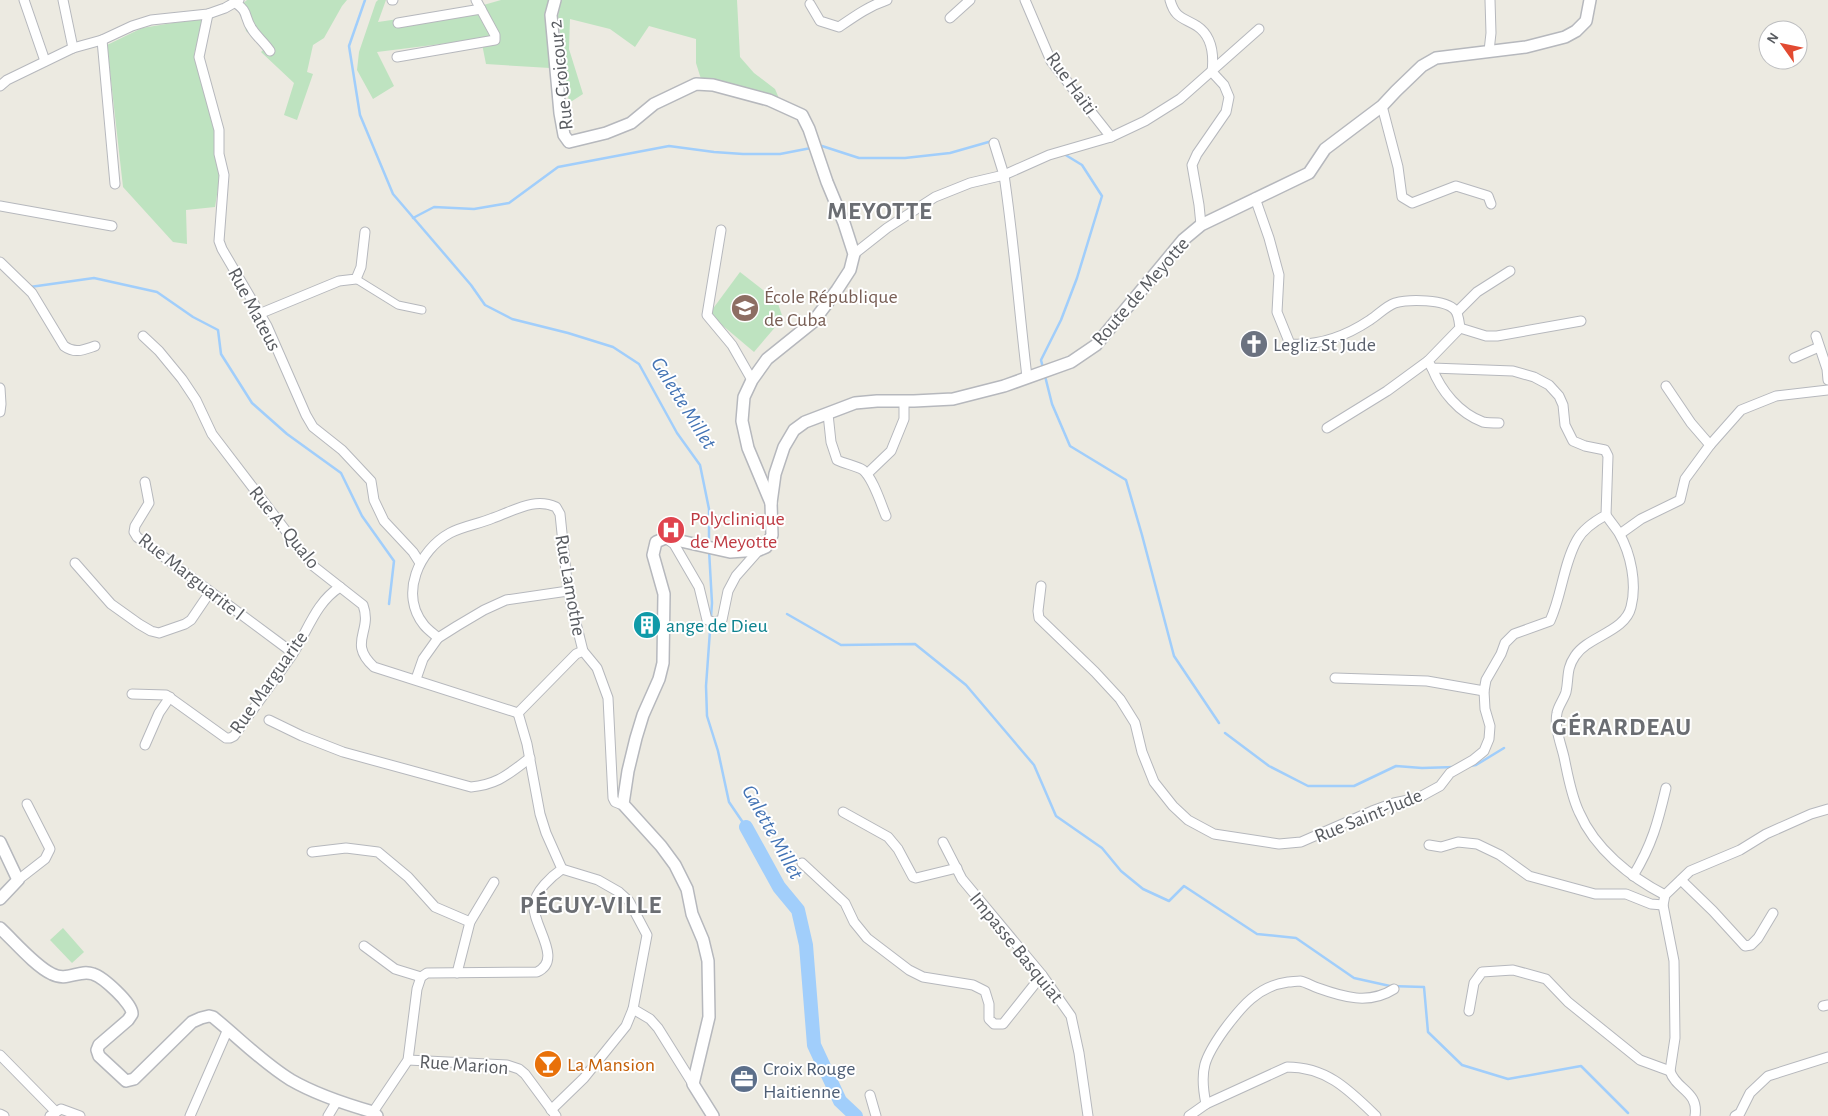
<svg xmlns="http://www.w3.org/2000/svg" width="1828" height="1116" viewBox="0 0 1828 1116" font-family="'Alegreya Sans',sans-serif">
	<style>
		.green { fill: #bee3c0 }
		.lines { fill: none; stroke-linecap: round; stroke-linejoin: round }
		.stream { stroke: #a1cefb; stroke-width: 2.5 }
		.river { stroke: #a1cefb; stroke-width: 14 }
		.pedestrian-casing { stroke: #b6b8bd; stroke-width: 9 }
		.minor-casing { stroke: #b6b8bd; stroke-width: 11 }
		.tertiary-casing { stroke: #b6b8bd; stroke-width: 14 }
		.pedestrian { stroke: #fff; stroke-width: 7 }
		.minor { stroke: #fff; stroke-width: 9 }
		.tertiary { stroke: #fff; stroke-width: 11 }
		.labels { text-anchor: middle; stroke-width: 4; stroke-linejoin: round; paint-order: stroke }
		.street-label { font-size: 20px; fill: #595c61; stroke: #fff }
		.education-label { font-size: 20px; fill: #785e54; stroke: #fff; text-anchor: start }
		.worship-label { font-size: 20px; fill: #5b616d; stroke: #fff; text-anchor: start }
		.health-label { font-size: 20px; fill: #be3a42; stroke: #fff; text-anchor: start }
		.culture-label { font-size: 20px; fill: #0d838f; stroke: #fff; text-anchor: start }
		.food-label { font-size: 20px; fill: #c56008; stroke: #fff; text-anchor: start }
		.service-label { font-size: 20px; fill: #4e5e75; stroke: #fff; text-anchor: start }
		.water-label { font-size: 21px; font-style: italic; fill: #4373b4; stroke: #fff }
		.district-label { font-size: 25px; font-weight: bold; letter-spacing: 1px; fill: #6b6e73; stroke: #fff }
	</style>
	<rect width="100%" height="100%" fill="#eceae1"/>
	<g class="green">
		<path d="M247 0H347L342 6 324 38 313 45 307 72 313 74 297 120 284 115 294 83 261 52 266 47 246 31 241 5Z"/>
		<path d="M378 0H386L378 22 473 8 501 0H549L545 17 550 68 486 64 481 39 377 52 394 86 373 99 357 70 359 52 376 2Z"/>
		<path d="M561 0H737L740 57 754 73 775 89 781 103 732 84 701 79 696 63V39L649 26 635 47 610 29 570 19 569 49 583 94 569 103 558 16Z"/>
		<path d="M203 18 194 55 218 140 220 176 215 207 186 210 187 244 173 242 123 187 107 45 142 28Z"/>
		<path d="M740 272 777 301 783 318 754 352 709 314Z"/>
		<path d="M63 928 84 952 72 963 50 940Z"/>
	</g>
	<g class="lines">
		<g class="stream">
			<path d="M365 0 349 46 360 115 393 194 471 285 485 305 512 319 568 333 613 347 639 364 677 433 700 465 709 509V544"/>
			<path d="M822 146 859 158H905L950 153 992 141"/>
			<path d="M413 218 434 207 474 209 509 203 558 167 669 146 714 152 743 154H780L811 148"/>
			<path d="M30 287 94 278 157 292 193 317 218 330 221 354 252 403 287 434 341 473 362 516 394 561 389 604"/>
			<path d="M1043 368 1041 360 1061 320 1077 278 1102 196 1082 165 1064 154"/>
			<path d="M1045 376 1052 404 1070 446 1126 480 1142 535 1174 656 1219 723"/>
			<path d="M709 550 712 603 706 686 707 716 718 751 729 802 746 827"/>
			<path d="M787 614 841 645 915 644 966 685 1034 765 1056 816 1102 848 1121 871 1143 889 1169 901 1184 886 1257 934 1296 938 1354 978 1390 986 1424 987 1428 1032 1462 1065 1508 1079 1581 1066 1628 1113"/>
			<path d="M1225 733 1269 766 1308 786H1354L1396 766 1422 768 1455 767"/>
			<path d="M1470 766 1476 765 1504 748"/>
		</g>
		<path class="river" d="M746 827 779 887 798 910 806 945 814 1045 840 1101 856 1116"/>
		<defs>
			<path id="pedestrian" d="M356 279 398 305 422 310"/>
			<g id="minor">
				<path d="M24 0 45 61"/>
				<path d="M63 0 73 48"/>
				<path d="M392 0H393"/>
				<path d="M1025 0 1051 61 1111 137"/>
				<path d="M1170 0C1175 18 1182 17 1197 26 1212 36 1214 55 1212 72L1224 85 1229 97 1226 112 1197 154 1192 165 1199 205 1201 225"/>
				<path d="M234 2C250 12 243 16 252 29 257 37 265 43 270 51"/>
				<path d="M810 4 820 21 839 27C855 16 869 6 887 0"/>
				<path d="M208 14 199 57 219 130V154L224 175 219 241 222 249 267 326 306 415 313 427 342 450 371 481 374 500 384 521 413 552 420 563"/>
				<path d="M950 18 970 0"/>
				<path d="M398 23 481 9"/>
				<path d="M102 40 115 184"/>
				<path d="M1489 51 1491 33 1490 0"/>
				<path d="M397 57 495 40V35L476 0"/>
				<path d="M0 86 7 80 73 48 102 40 132 26 151 20 208 14 225 8 239 0"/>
				<path d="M1382 106 1398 167 1402 197 1412 203 1456 186 1488 196 1491 204"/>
				<path d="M994 143 1004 175 1049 155 1111 137 1145 121 1180 99 1259 29"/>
				<path d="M0 206 112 226"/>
				<path d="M721 230 707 315 732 345 752 380"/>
				<path d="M854 254 887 228 935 197 970 183 1004 175C1014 242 1019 310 1027 377"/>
				<path d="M0 262 32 293 64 346C75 354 83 350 95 346"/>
				<path d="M1457 312 1477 292 1510 271"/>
				<path d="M259 314 339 281 356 279 361 267 365 232"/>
				<path d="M1460 328 1486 336H1497L1581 321"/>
				<path d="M143 336 159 351 182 379 196 400 212 434 312 565 363 605C373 632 347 642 374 667L518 713"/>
				<path d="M1816 336 1827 369 1828 380"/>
				<path d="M1794 358 1819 347"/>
				<path d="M1432 368C1441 391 1459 413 1483 422 1488 423 1494 423 1499 423"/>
				<path d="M0 388 1 404 0 412"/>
				<path d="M828 414 831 442 837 460C845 464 857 466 863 470 873 478 881 504 886 516"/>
				<path d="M1327 428 1387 391 1428 361"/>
				<path d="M1710 445 1741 410 1776 396 1828 390"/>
				<path d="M867 474 891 451 904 419V401"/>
				<path d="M145 482 149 503 135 526 134 532 137 537 293 653"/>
				<path d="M1606 515C1610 521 1615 527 1619 533 1631 554 1637 584 1631 607 1625 632 1588 636 1575 656 1566 669 1569 678 1566 692 1564 699 1558 706 1557 713 1554 727 1561 744 1564 757 1568 776 1571 795 1579 812 1595 849 1630 877 1665 895"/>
				<path d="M1620 534 1641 519 1680 500 1685 479 1710 445 1691 423 1666 386"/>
				<path d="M667 539 674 544 699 587 707 620 714 622 722 620 728 591 736 576 759 550"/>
				<path d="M75 563 111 604 139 624 151 631 159 633 185 624 191 620 210 592"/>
				<path d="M1041 586 1038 611 1039 618 1095 672 1120 699 1135 723 1142 752 1154 782 1173 806 1188 820 1214 834 1279 844 1301 842 1372 811 1394 803 1418 798 1440 786 1450 773 1473 760 1484 751 1489 739 1490 726 1485 709 1484 691 1486 680 1501 654 1505 643 1514 634 1550 621C1562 595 1563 565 1577 540 1583 529 1595 521 1606 515L1608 456 1605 450 1585 446 1573 441 1565 425 1563 405 1559 396 1549 385 1534 377 1513 371 1432 368 1428 361 1460 328C1459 322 1459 315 1455 310 1445 299 1409 299 1395 303 1386 306 1378 315 1370 320 1346 336 1319 346 1290 344L1277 312 1279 275 1269 238 1255 198"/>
				<path d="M438 638C434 634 428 630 424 625 399 594 419 550 450 533 463 526 479 524 493 518 514 511 534 497 556 507L560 514 568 591 583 651 597 668 608 698 613 798 615 802 620 804H623"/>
				<path d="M1335 678 1427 681 1484 691"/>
				<path d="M416 679 423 659 438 638 457 626 484 610 506 600 568 591"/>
				<path d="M132 694 166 695 226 738H230L234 736C253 709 273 682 292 655 308 631 315 603 340 587"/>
				<path d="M518 713 576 654 583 651"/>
				<path d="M269 720 302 736 343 752 471 787C499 784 508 774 530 758"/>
				<path d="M145 745 159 713 170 697"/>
				<path d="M843 812 888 837 898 849 913 877 916 878 957 868"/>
				<path d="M943 842 962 879 1042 975 1071 1016 1079 1053 1088 1116"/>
				<path d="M1429 845 1441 847 1458 842 1477 844 1500 855 1529 876 1595 894H1626L1651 904 1663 905"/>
				<path d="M312 852 346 848 378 852 408 877 435 907 470 922"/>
				<path d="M802 863 845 903 854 922 867 938 909 970 923 977 973 985 985 991 989 1004V1019L994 1024H1003L1042 975"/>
				<path d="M1633 876C1652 845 1658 822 1666 788"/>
				<path d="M18 880 45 859 50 849 27 804"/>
				<path d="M1681 880 1713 911 1745 946 1751 945 1758 938 1773 913"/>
				<path d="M364 946 395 969 421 977"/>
				<path d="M457 973 470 922 494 882"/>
				<path d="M1823 1006 1828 1005"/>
				<path d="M633 1009 650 1019 658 1028 693 1084"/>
				<path d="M1469 1011 1474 983 1482 972 1513 970 1546 979 1568 1002 1640 1060 1670 1071"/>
				<path d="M0 1055 56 1112"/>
				<path d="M408 1060 507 1065 519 1069 525 1074 556 1116"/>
				<path d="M870 1095 876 1116"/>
				<path d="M1206 1104C1199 1070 1204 1058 1224 1030 1241 1007 1258 986 1288 982 1292 982 1296 981 1300 981 1306 982 1312 986 1318 988 1343 997 1369 1005 1394 989"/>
				<path d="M551 1110 584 1078 626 1026 633 1009 647 935 629 901 619 892 598 880 562 869"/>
				<path d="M373 1112 408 1060 417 989 421 977 427 973 537 972C564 960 532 925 534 905 535 891 552 876 562 869L546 833 540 814 527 744 518 713"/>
				<path d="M0 1114 4 1116"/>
				<path d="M50 1116 61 1109 80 1116"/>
				<path d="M190 1116 228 1029"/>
				<path d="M328 1116 337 1101"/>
				<path d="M1189 1116 1206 1104 1287 1067C1327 1067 1349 1090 1376 1116"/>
				<path d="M1695 1116C1699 1091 1676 1090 1670 1071L1675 1038 1674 961 1663 905 1665 895 1690 871 1740 850 1766 834 1811 814 1828 809"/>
				<path d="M1735 1116 1740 1113 1750 1093 1768 1076 1828 1057"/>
			</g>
			<g id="tertiary">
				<path d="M555 0 551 15 560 113 564 135 569 142 606 133 631 123 654 104 696 84 713 85 769 100 802 115 809 129 827 182 844 223 854 254 850 270 837 290 813 322 767 359 752 380 744 397 742 421 748 448 771 503"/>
				<path d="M0 842 18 880 0 899"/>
				<path d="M0 928C14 941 35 966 52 974 67 982 79 969 93 974 103 977 133 1004 132 1014L128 1020 99 1045 97 1050 99 1056 126 1081 134 1079 192 1022 201 1018 209 1016 213 1017C239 1038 263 1063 291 1080 317 1095 345 1104 373 1112L377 1116"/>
				<path d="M713 1116 693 1084 709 1017 708 961 703 940 692 914 687 889 675 865 661 846 623 804 628 771 636 738 643 715 659 679 663 663 664 594 653 555 656 542 663 539 667 538 730 552 759 550 766 547 772 535 771 503 775 474 784 447 794 430 805 422 855 403 877 401H914L953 399 1004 386 1071 362 1096 345 1183 240 1201 225 1309 173 1325 149 1382 106 1396 91 1422 66 1436 58 1526 47 1565 37 1576 31 1586 21 1590 0"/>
			</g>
		</defs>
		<use href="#pedestrian" class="pedestrian-casing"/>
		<use href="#minor" class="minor-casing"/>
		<use href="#tertiary" class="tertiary-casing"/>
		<use href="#pedestrian" class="pedestrian"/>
		<use href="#minor" class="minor"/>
		<use href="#tertiary" class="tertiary"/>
	</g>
	<defs>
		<symbol id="school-disc" viewBox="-11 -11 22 22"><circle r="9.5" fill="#8d6e63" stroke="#fff"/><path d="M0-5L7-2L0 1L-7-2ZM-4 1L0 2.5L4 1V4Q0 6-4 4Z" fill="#fff"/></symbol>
		<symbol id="church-disc" viewBox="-11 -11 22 22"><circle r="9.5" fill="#6b7280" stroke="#fff"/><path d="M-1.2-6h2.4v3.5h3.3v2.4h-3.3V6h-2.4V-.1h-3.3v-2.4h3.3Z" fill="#fff"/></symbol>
		<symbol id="hospital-disc" viewBox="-11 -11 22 22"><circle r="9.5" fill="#e0444e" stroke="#fff"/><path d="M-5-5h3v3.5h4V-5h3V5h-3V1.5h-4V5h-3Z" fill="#fff"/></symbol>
		<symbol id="building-disc" viewBox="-11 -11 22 22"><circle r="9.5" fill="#0f9aa8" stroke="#fff"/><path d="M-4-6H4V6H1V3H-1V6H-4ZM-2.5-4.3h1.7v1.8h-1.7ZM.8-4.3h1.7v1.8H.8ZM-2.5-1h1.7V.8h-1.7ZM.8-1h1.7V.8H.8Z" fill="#fff"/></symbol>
		<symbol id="bar-disc" viewBox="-11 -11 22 22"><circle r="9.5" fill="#e8710a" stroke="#fff"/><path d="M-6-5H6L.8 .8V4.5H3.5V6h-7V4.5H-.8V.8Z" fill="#fff"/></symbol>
		<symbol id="office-disc" viewBox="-11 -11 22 22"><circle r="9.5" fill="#5c6f8a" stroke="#fff"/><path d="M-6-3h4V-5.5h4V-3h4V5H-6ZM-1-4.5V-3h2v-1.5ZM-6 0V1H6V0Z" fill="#fff"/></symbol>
	</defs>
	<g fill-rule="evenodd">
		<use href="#school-disc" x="729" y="292" width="32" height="32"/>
		<use href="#church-disc" x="1238" y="328" width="32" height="32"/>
		<use href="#hospital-disc" x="655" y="514" width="32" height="32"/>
		<use href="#building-disc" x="631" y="609" width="32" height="32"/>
		<use href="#bar-disc" x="532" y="1048" width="32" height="32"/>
		<use href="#office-disc" x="728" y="1063" width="32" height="32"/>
	</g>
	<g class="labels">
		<g class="street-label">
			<text transform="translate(560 75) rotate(-96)" y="7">Rue Croicour 2</text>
			<text transform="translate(1072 83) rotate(54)" y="7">Rue Haïti</text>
			<text transform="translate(1140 291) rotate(-49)" y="7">Route de Meyotte</text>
			<text transform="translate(255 309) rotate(62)" y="7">Rue Mateus</text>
			<text transform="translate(285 527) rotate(51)" y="7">Rue A. Qualo</text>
			<text transform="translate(192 576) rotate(38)" y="7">Rue Marguarite I</text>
			<text transform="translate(571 585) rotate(80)" y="7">Rue Lamothe</text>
			<text transform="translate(268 682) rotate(-55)" y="7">Rue Marguarite</text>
			<text transform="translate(1368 815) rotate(-22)" y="7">Rue Saint-Jude</text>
			<text transform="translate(1017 947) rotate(51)" y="7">Impasse Basquiat</text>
			<text transform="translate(464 1064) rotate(4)" y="7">Rue Marion</text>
		</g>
		<g class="education-label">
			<text x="764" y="303">École République<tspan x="764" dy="23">de Cuba</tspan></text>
		</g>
		<g class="worship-label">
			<text x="1273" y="351">Legliz St Jude</text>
		</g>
		<g class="health-label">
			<text x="690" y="525">Polyclinique<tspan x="690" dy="23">de Meyotte</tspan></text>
		</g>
		<g class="culture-label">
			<text x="666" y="632">ange de Dieu</text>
		</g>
		<g class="food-label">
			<text x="567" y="1071">La Mansion</text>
		</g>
		<g class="service-label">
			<text x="763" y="1075">Croix Rouge<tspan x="763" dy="23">Haitienne</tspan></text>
		</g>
		<g class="water-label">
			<text transform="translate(684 403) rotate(58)" y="7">Galette Millet</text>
			<text transform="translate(773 832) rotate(61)" y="7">Galette Millet</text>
		</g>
		<g class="district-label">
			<text x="880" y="219">MEYOTTE</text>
			<text x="1622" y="735">GÉRARDEAU</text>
			<text x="591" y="913">PÉGUY-VILLE</text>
		</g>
	</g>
	<g transform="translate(1783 45) rotate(303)"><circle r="24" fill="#ffffff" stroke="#bdbec0"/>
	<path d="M0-4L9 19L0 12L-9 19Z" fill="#e24a31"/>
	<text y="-8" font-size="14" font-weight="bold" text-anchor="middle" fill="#595c61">N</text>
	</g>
</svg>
